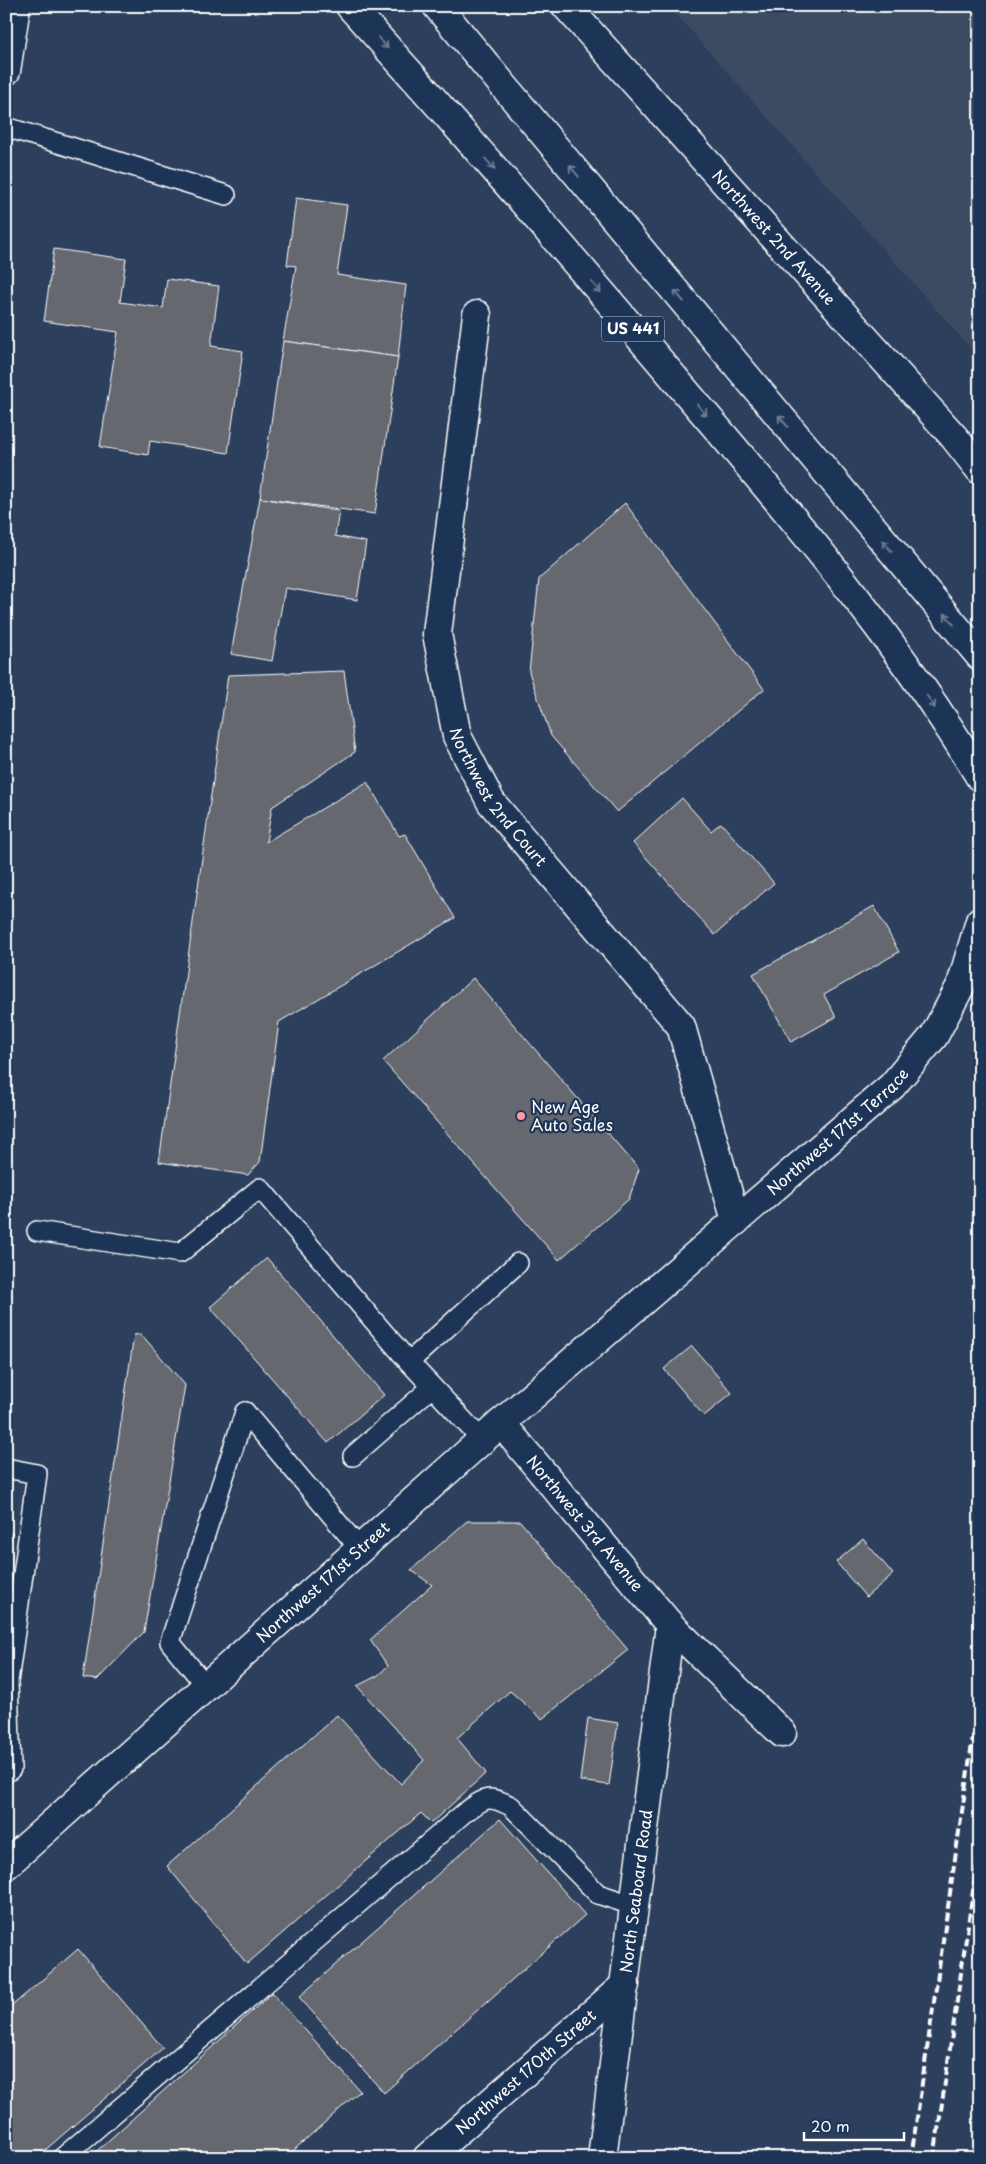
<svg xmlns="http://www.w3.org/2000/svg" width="986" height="2164" viewBox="0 0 986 2164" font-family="'Playpen Sans',sans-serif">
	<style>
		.built { fill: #3d4b62 }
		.building { fill: #666870; stroke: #fff }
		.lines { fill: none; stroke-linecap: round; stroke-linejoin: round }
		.lane-casing { stroke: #fff; stroke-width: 22 }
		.street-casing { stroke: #fff; stroke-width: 31 }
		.primary-casing { stroke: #fff; stroke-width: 31 }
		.lane { stroke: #1d3557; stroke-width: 19 }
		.street { stroke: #1d3557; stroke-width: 28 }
		.primary { stroke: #1d3557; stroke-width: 28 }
		.rail { stroke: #fff; stroke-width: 4; stroke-dasharray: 8 4; stroke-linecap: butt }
		.oneway { stroke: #6c7c92 }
		.poi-dot { fill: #ff9aa2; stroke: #1d3557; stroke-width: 2 }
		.labels { text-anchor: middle; stroke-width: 4.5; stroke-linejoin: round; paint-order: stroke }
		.shield { fill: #1d3557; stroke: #bbc2cd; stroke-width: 1 }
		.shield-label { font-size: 15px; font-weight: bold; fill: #fff }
		.street-label { font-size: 16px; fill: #fff; stroke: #1d3557 }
		.poi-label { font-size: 16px; fill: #fff; stroke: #1d3557; text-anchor: start }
	</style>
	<rect width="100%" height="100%" fill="#2c3f5c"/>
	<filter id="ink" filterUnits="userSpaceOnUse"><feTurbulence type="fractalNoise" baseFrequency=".02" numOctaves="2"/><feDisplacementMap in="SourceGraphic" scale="10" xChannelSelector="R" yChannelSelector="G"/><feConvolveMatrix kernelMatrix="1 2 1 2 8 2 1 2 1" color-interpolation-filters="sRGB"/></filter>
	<g filter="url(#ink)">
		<path class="built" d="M669 6H980V359Z"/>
		<g class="building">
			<path d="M296 198 347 205 337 275 406 285 398 357 283 341 296 266 287 265Z"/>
			<path d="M54 249 126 259 120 302 163 308 167 279 219 286 211 346 243 351 228 453 150 441 148 455 100 447 118 332 44 321Z"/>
			<path d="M283 341 398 357 375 514 260 498Z"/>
			<path d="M260 498 339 511 335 536 366 542 357 600 285 588 272 661 231 654Z"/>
			<path d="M625 503 764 689 617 812 551 736 529 672 539 579Z"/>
			<path d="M344 671 355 752 272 807 266 842 367 782 399 836 405 834 455 918 279 1022 260 1162 248 1175 159 1162 228 675Z"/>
			<path d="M682 798 711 831 721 823 774 883 715 935 633 843Z"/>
			<path d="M874 906 899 952 824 995 836 1017 791 1042 753 974Z"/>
			<path d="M473 978 639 1169 629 1199 559 1260 383 1061Z"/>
			<path d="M267 1258 384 1395 328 1443 210 1307Z"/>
			<path d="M141 1334 185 1385 144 1632 97 1680 83 1678 134 1335Z"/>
			<path d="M692 1346 732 1393 704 1416 664 1369Z"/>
			<path d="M467 1521H520L628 1650 542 1719 510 1691 457 1738 486 1773 431 1823 421 1813 247 1964 167 1866 337 1715 401 1784 424 1760 357 1686 377 1676 388 1666 370 1640 432 1585 411 1570Z"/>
			<path d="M6 1532 12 1533 6 1561Z"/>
			<path d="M863 1539 893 1574 866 1597 836 1562Z"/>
			<path d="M6 1596 10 1597 6 1617Z"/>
			<path d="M588 1718 618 1723 609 1785 580 1781Z"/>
			<path d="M500 1819 585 1915 384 2093 299 1997Z"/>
			<path d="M78 1949 163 2048 36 2158H6V2011Z"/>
			<path d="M272 1993 360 2091 285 2158H89Z"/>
		</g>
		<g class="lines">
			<defs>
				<g id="lane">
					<path d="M6 127 226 195"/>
					<path d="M37 1231 180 1253 260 1188 409 1362"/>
					<path d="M245 1412 360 1549"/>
					<path d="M482 1440 409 1362 518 1263"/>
					<path d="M353 1456 432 1387"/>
					<path d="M6 1468 37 1474 8 1682 11 1769 6 1773"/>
					<path d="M206 1686 170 1642 245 1412"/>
					<path d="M62 2158 464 1813C485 1798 487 1794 511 1806L598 1894 635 1906"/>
				</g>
				<g id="street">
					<path id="s1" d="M566 6 954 437 980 470"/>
					<path id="s2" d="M477 315 437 634 457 736 491 802 681 1026 736 1221"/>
					<path id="s3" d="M501 1423 670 1625 782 1733"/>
					<path id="s4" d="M6 1865 501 1423 892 1086 934 1036 961 985 980 921"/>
					<path id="s5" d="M427 2158 625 1985"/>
					<path id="s6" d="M602 2158 670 1625"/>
				</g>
				<g id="primary">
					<path d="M350 6C466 135 580 266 692 399 795 519 898 641 980 777"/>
					<path d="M437 6 980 656"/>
					<path d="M6 71 16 6"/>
				</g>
			</defs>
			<use href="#lane" class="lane-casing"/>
			<use href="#street" class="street-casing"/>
			<use href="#primary" class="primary-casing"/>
			<use href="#lane" class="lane"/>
			<use href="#street" class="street"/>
			<use href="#primary" class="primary"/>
			<g class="rail">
				<path d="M911 2158 980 1689"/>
				<path d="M934 2158 980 1843"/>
			</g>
		</g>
		<defs><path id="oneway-shaft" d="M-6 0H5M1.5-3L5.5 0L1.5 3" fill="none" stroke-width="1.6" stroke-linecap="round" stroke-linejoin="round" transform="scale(1.25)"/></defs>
		<g class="oneway">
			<use href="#oneway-shaft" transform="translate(383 43) rotate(48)"/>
			<use href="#oneway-shaft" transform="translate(490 164) rotate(49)"/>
			<use href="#oneway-shaft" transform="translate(574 171) rotate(-130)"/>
			<use href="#oneway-shaft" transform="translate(596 287) rotate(49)"/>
			<use href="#oneway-shaft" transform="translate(679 296) rotate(-130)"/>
			<use href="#oneway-shaft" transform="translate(702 410) rotate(50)"/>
			<use href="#oneway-shaft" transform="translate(783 421) rotate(-130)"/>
			<use href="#oneway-shaft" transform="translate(887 546) rotate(-130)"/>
			<use href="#oneway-shaft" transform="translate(949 619) rotate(-130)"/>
			<use href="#oneway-shaft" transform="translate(931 702) rotate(57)"/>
		</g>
	</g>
	<circle class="poi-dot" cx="521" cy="1116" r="5"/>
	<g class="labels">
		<rect class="shield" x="602" y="316.5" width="62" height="25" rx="4"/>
		<g class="shield-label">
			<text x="633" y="334">US 441</text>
		</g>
		<g class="street-label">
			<text dy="6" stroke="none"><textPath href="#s1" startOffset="311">Northwest 2nd Avenue</textPath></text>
			<text dy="6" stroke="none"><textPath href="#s2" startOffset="499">Northwest 2nd Court</textPath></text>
			<text dy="6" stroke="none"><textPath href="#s4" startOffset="1109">Northwest 171st Terrace</textPath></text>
			<text dy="6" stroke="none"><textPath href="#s3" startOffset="131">Northwest 3rd Avenue</textPath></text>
			<text dy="6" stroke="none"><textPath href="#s4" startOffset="425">Northwest 171st Street</textPath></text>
			<text dy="6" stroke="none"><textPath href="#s6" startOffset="269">North Seaboard Road</textPath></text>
			<text dy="6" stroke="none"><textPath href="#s5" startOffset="131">Northwest 170th Street</textPath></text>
		</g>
		<g class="poi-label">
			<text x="531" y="1113">New Age<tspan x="531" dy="18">Auto Sales</tspan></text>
		</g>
	</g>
	<rect width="986" height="2164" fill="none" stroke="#1d3557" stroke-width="25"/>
	<rect x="12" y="12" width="961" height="2139" fill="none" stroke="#fff" stroke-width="2" filter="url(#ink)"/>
	<path d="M804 2132v8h100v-8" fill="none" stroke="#ffffff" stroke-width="2.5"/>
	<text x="811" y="2132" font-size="15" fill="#ffffff" stroke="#1d3557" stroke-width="4" paint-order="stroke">20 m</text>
</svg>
